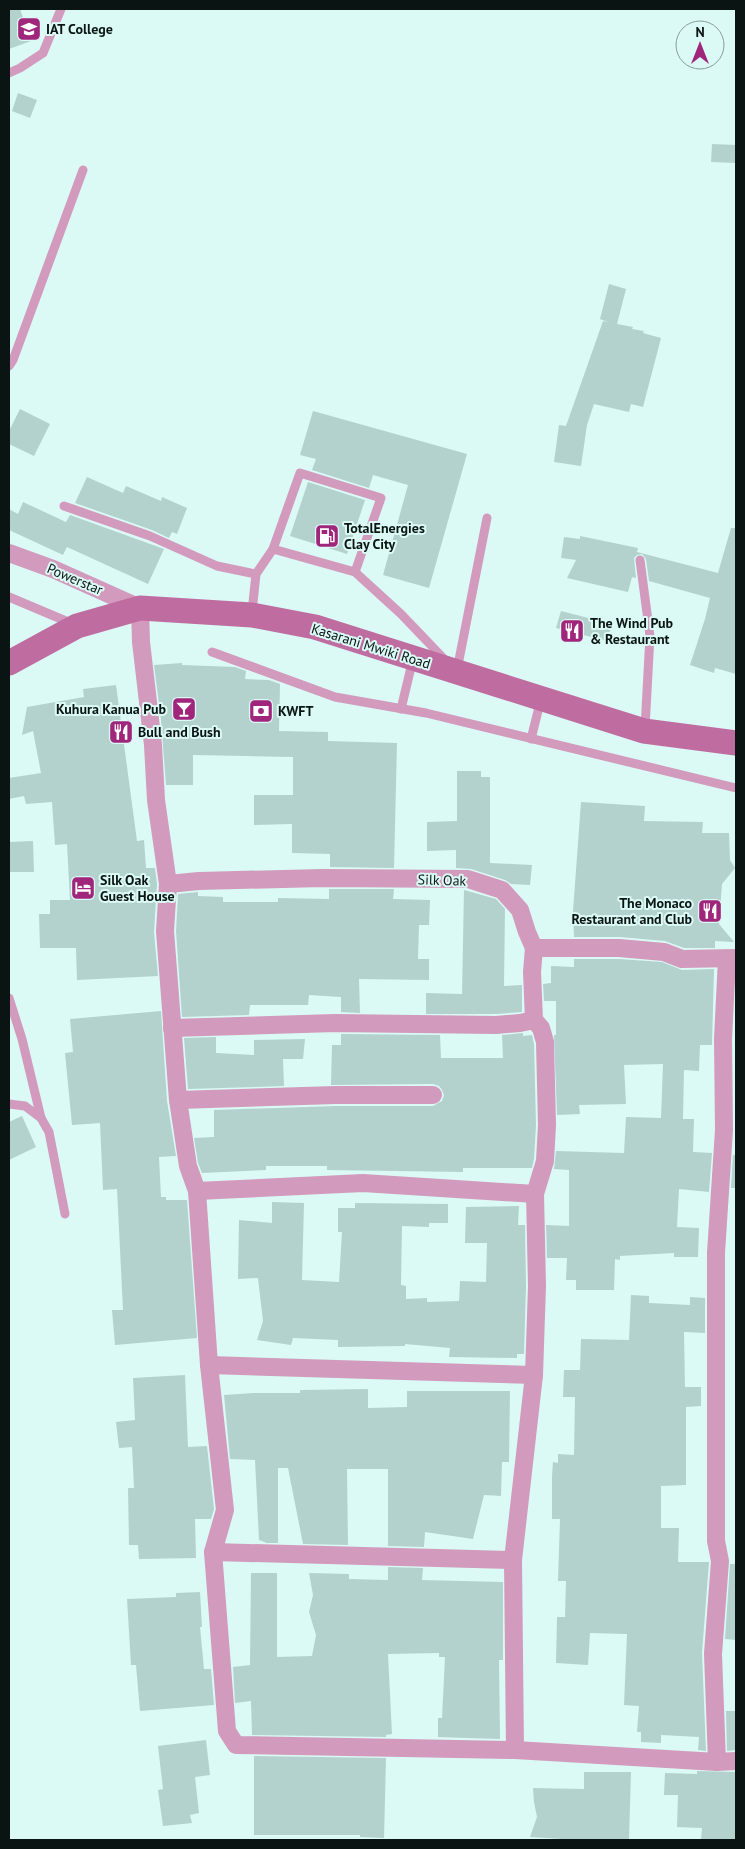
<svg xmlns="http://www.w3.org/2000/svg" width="745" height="1849" viewBox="0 0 745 1849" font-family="'PT Sans',sans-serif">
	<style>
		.building { fill: #b4d2cd }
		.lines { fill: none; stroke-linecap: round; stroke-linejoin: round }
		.lane { stroke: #d29abc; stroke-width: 9 }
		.street { stroke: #d29abc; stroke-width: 18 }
		.secondary { stroke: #bf6da1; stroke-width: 25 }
		.labels { text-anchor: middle; stroke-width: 4; stroke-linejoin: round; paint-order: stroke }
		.poi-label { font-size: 14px; font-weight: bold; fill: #0a1513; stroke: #dbf9f5; text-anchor: start }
		.street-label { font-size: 14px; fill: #0a1513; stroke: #dbf9f5 }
	</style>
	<rect width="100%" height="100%" fill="#dbf9f5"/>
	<g class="building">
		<path d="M9 9H20L31 41 9 49Z"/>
		<path d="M18 93 37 100 30 118 12 111Z"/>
		<path d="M712 144 736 145V163L711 162Z"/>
		<path d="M609 284 626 289 617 324 633 327 632 329 644 331 643 333 661 338 643 407 631 404 629 412 594 404 587 425 581 466 554 462 559 425 566 426 603 321 608 322 600 319Z"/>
		<path d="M20 409 50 424 34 456 9 444V431Z"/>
		<path d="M313 411 467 454 429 588 383 575 408 485 373 475 369 488 312 470 316 459 300 455Z"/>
		<path d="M87 477 123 493 126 486 161 501 162 497 187 508 177 534 172 532 169 538 152 530 75 503Z"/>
		<path d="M308 482 365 500 347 554 290 536Z"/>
		<path d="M23 502 66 522 70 515 164 549 148 584 67 547 63 555 9 530V509L18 514Z"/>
		<path d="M731 528H736V674L715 668 714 673 690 665 705 619 710 598 649 581 646 559 642 554 637 555 634 558 636 578 632 577 628 592 567 578 576 560 561 558 564 537 580 539V536L638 548 637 552 718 573Z"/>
		<path d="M561 611 612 624 607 641 556 628Z"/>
		<path d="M182 663V665L235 667 246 671 245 679 269 680 280 684 279 731 328 732V741L397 743 394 868 330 867V854L292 853V824L254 825V795H293V757L193 755V785H166L161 720 154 665Z"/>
		<path d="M116 685 137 841 144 840 146 868H155L157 884 154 932 158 976 77 980 76 948H40L39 914H50V900H70L67 844 55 845 52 802 26 804 24 796 9 799V778L41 773 33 731 22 735 27 707 84 697 83 689Z"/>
		<path d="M457 771H481V777H490V863L532 865 530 885 511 884 505 880 471 869 456 868V850L427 851V822L457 821Z"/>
		<path d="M581 802 645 806 644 821 703 822 702 833H729L730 860 735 868 722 884 719 924 734 942 715 941V948H684L665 941 620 937H574L573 911Z"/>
		<path d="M33 841 34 872H9V842Z"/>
		<path d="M329 889H394L393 899 430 900 429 925H419L418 959H429V980L359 979 360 1013 341 1012V997L309 995 308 1005H250L249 1015 182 1017 176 931 178 894 198 892V896L223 897V902H278V898L329 899Z"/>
		<path d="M464 890 496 899 505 909 504 986 522 985V1012L496 1014H426V993L462 994Z"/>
		<path d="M574 959H619L662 962 682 970 714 969 712 1045H700L699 1071 684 1070 683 1119H694L693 1152 712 1153 709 1192 679 1189 677 1227 699 1228 698 1257H674V1253L620 1256V1260L615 1259 614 1290H576V1280H566L567 1258H547L546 1225 569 1226V1170L554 1169 556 1151 624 1153 626 1117 661 1118 663 1064 624 1065 626 1104 579 1105 580 1114 557 1115 554 1035H556V1001H544L543 984 551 983V966L574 967Z"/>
		<path d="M161 1011 167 1101 176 1156 159 1157 161 1197H166V1200H187L197 1338 115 1345 112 1310H123L117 1189 103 1190 100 1123 72 1125 65 1053 73 1052 70 1019Z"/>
		<path d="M523 1033V1036L532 1035 534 1044 536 1125 534 1159 532 1168H463V1172L327 1170V1166H266V1170L202 1173 198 1163 194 1138 214 1137V1110L336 1106H433L442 1101 444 1095 442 1090 439 1086 433 1084 331 1085 332 1045H341V1034L440 1035 441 1058H503L502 1035Z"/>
		<path d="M216 1037V1053L254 1055V1040L305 1039 303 1059H283L284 1086 188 1089 184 1038Z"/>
		<path d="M22 1116 36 1147 9 1160V1122Z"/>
		<path d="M733 1155H736V1188H731Z"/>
		<path d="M272 1202 304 1203 302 1280 339 1282 342 1232H338V1208H355V1203L448 1204V1223H429V1227L402 1226 401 1285 406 1286V1299L427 1298V1302L459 1301 460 1281 486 1282 487 1243H465L466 1207 519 1206 518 1225H525L526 1286 524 1354H517V1358L449 1357 450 1348 405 1344V1346L338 1347V1340L293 1338 291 1345 257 1340 263 1321 258 1278 238 1279 239 1220 272 1223Z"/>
		<path d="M631 1295 649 1296V1303L690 1305V1297L705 1298V1333L684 1332 685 1387H701V1406L686 1407V1485L661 1486V1528H679L678 1562H709L702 1653 706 1751 698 1750 699 1737 661 1735V1743L641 1742V1732H637L639 1706 624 1705 627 1634 590 1633 588 1665 556 1663 557 1617H565L566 1581H558L560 1519H552V1476L553 1462 558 1463V1454L574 1455 575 1397H563L564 1370H580L581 1339 629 1340Z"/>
		<path d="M185 1375 188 1447 207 1446 214 1509 211 1519H195L196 1558 139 1559 138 1545H129L128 1488H134L132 1447 119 1448 116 1422 135 1420 133 1378Z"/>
		<path d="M368 1389V1408L407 1407V1391H510L509 1462H502L501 1496 484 1495 473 1539 425 1532 424 1547 388 1546V1469H347L348 1545 303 1544 288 1468H278V1543H267L259 1540 255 1460 230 1459 224 1395 254 1393H300V1390Z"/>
		<path d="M730 1564H736V1640L725 1639Z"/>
		<path d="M388 1567 423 1568 422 1580 503 1582V1660H499L500 1739 438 1737V1718H442L445 1657H439V1653L388 1654 392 1734 386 1735V1737L252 1735 251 1701 235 1703 233 1667 250 1665 251 1573H277V1657L312 1656 316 1635 309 1612 313 1595 309 1573 349 1574V1579L388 1580Z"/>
		<path d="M200 1592 202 1627H200L204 1669H211L214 1705 140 1711 136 1665H131L127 1599 176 1597V1593Z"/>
		<path d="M726 1711H736V1750L727 1751Z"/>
		<path d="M206 1740 210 1775 195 1777 199 1813 190 1815 192 1823 163 1826 158 1790 163 1789 158 1746Z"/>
		<path d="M254 1756 386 1758 384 1838 360 1837V1835H254Z"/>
		<path d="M697 1771 736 1772V1840H701L702 1828 677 1827 678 1795H664L665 1773 697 1774Z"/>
		<path d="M584 1772H631L629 1840H579L530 1837 537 1817 534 1802 533 1788 584 1789Z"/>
	</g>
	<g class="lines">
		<g class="lane">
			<path d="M9 73 20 68 43 53 61 9"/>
			<path d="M9 366 13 360 83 170"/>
			<path d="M64 506 150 536 217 566 256 574"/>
			<path d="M273 549 355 572 401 614 446 661"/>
			<path d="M640 560 650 636 645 728"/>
			<path d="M9 597 73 624"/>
			<path d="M252 612 256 574 273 549 300 473 381 498 355 572"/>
			<path d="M212 652 335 697 426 713 736 788"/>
			<path d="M457 670 487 518"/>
			<path d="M401 709 413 659"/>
			<path d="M531 739 541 699"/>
			<path d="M9 998 22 1039 41 1118"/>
			<path d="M9 1104 25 1106 41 1118 49 1132 65 1214"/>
		</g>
		<g class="street">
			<path d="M9 553 53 569 140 608 141 642 153 745 156 800 168 884 165 931 178 1100 188 1166 197 1191 209 1365 225 1510 213 1552 227 1731 236 1745 515 1750 717 1762"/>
			<path d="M168 884 199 881 322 878 468 879 502 890 520 910 527 932 534 948H619L664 952 682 959 736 958"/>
			<path d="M727 959 723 1039 724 1130 716 1253V1541L720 1561 713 1654 717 1762 736 1761"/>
			<path d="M172 1028 335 1023 496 1025 520 1023 534 1020"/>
			<path d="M178 1100 336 1095H433"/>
			<path d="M197 1191 363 1183 535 1194"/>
			<path d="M209 1365 534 1375"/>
			<path d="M213 1552 513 1560"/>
			<path d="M515 1750 513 1560 534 1375 537 1286 535 1194 545 1161 547 1125 545 1042 541 1028 534 1020 532 972 534 948"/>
		</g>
		<path class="secondary" d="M9 663 77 626 140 608 252 615 315 627 644 731 736 743"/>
	</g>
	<defs>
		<symbol id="university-square" viewBox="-11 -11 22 22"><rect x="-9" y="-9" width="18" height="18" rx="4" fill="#a0267c" stroke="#dbf9f5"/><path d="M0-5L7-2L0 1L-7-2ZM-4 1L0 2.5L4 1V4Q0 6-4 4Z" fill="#fff"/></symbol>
		<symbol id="fuel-square" viewBox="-11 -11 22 22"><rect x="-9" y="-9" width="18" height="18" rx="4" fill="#a0267c" stroke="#dbf9f5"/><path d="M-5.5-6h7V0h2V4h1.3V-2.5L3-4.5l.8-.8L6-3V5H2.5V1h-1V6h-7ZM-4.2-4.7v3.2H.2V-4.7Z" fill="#fff"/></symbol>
		<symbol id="restaurant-square" viewBox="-11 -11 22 22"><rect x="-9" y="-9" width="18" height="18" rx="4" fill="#a0267c" stroke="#dbf9f5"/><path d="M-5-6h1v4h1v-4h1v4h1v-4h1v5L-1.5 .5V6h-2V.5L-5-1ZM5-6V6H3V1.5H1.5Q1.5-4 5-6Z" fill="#fff"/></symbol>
		<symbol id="bar-square" viewBox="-11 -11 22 22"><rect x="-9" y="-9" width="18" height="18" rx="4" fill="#a0267c" stroke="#dbf9f5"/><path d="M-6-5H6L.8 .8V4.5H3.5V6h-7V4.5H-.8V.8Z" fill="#fff"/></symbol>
		<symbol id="bank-square" viewBox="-11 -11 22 22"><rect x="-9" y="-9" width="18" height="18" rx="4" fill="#a0267c" stroke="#dbf9f5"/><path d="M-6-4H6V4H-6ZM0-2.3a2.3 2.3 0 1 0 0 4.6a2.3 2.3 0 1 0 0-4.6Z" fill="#fff"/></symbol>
		<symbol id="hotel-square" viewBox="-11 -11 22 22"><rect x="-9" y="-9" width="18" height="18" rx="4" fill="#a0267c" stroke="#dbf9f5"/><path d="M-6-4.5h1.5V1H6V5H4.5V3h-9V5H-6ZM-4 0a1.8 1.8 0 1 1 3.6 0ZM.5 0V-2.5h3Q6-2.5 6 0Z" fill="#fff"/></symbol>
	</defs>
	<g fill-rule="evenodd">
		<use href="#university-square" x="15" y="15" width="28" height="28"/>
		<use href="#fuel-square" x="313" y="522" width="28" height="28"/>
		<use href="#restaurant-square" x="558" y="617" width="28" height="28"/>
		<use href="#bar-square" x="170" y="695" width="28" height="28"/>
		<use href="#bank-square" x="247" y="697" width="28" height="28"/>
		<use href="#restaurant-square" x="107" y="718" width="28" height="28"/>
		<use href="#hotel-square" x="69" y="874" width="28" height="28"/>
		<use href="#restaurant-square" x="696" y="897" width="28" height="28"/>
	</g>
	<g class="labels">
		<g class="poi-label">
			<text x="46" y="34">IAT College</text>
			<text x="344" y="533">TotalEnergies<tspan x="344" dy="16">Clay City</tspan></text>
			<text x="590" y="628">The Wind Pub<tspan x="590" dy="16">&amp; Restaurant</tspan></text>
			<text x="166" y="714" text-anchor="end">Kuhura Kanua Pub</text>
			<text x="278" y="716">KWFT</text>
			<text x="138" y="737">Bull and Bush</text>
			<text x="100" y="885">Silk Oak<tspan x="100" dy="16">Guest House</tspan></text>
			<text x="692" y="908" text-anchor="end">The Monaco<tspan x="692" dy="16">Restaurant and Club</tspan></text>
		</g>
		<g class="street-label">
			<text transform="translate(75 579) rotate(23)" y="5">Powerstar</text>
			<text transform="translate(371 646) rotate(17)" y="5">Kasarani Mwiki Road</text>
			<text transform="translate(442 880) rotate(2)" y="5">Silk Oak</text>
		</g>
	</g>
	<rect width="745" height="1849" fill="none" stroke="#0a1513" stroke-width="20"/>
	<g transform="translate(700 45)"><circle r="24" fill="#dbf9f5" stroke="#879e9b"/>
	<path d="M0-4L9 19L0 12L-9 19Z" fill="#a0267c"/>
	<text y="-8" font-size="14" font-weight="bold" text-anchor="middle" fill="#0a1513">N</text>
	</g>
</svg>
